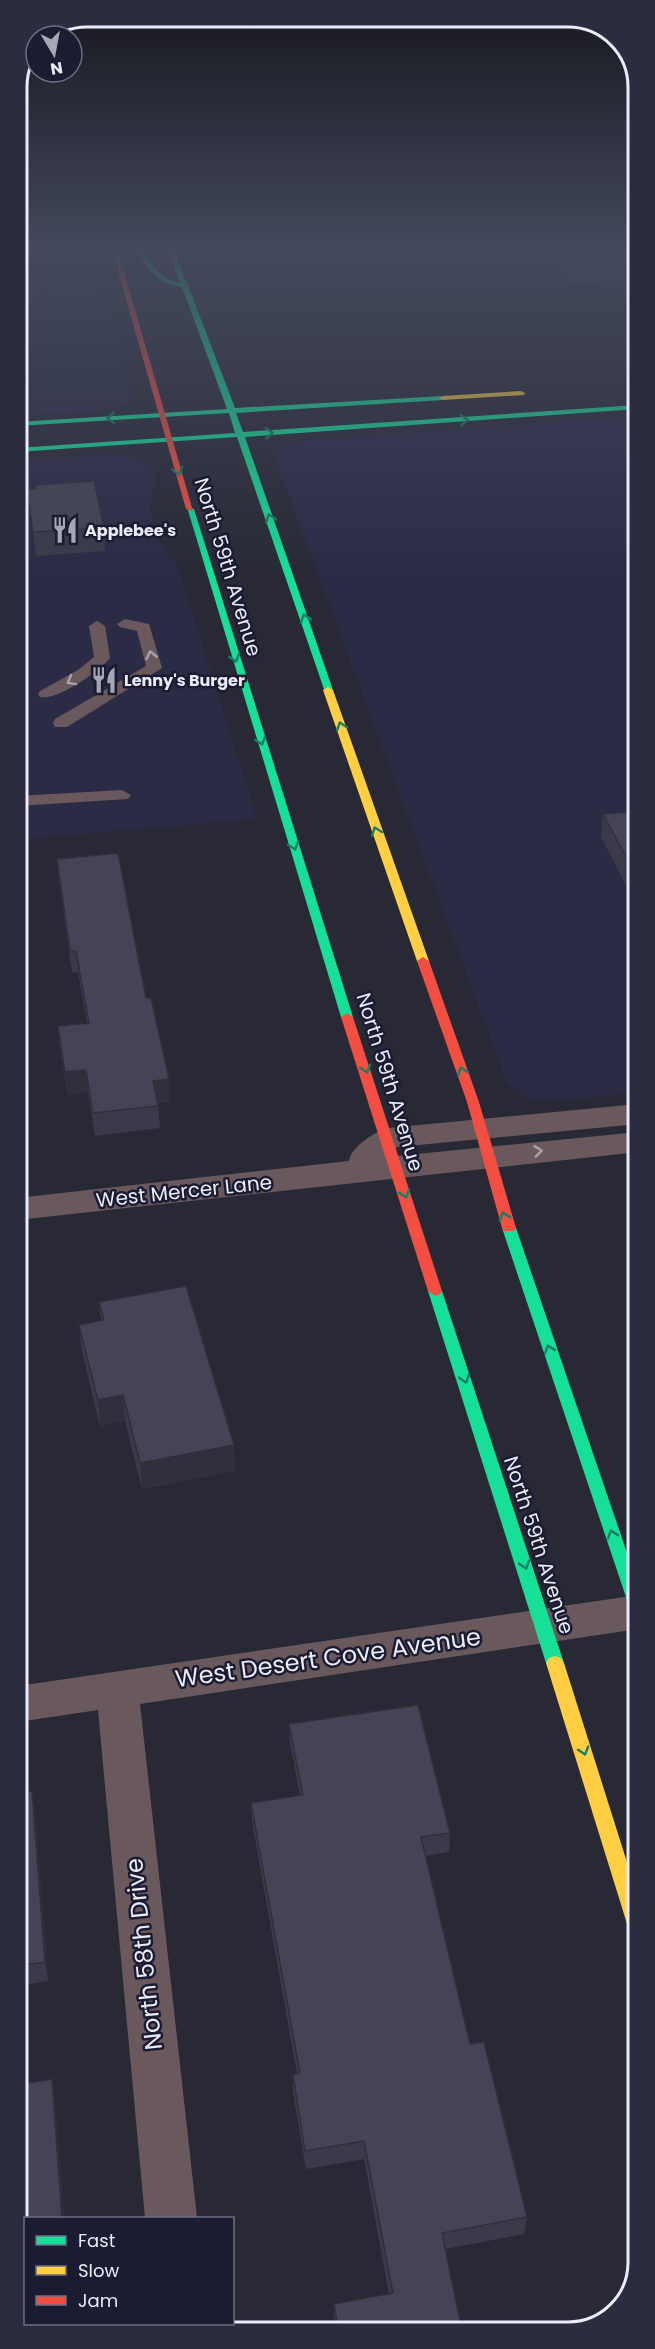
<svg xmlns="http://www.w3.org/2000/svg" width="655" height="2349" viewBox="0 0 655 2349" font-family="Poppins,sans-serif">
	<style>
		.built { fill: #2b2b46 }
		.lines { fill: none; stroke-linecap: round; stroke-linejoin: round }
		.lane { fill: #69595d; fill-rule: evenodd }
		.street { fill: #69595d; fill-rule: evenodd }
		.fast { fill: #16e098; fill-rule: evenodd }
		.slow { fill: #ffcf43; fill-rule: evenodd }
		.jam { fill: #f24e42; fill-rule: evenodd }
		.wall { fill: #3a3a4a }
		.shaded-wall { fill: #30303c }
		.building { fill: #444456; stroke: #30303c; stroke-width: 1.5 }
		.oneway { stroke: #187e64 }
		.oneway2 { stroke: #aaa2ac }
		.labels { text-anchor: middle; stroke-width: 5; stroke-linejoin: round; paint-order: stroke }
		.far-poi-label { font-size: 16px; font-weight: bold; fill: #eaebfb; stroke: #1b1b31; text-anchor: start }
		.street-label { font-size: 20px; fill: #eaebfb; stroke: #1b1b31 }
		.near-street-label { font-size: 24px; fill: #eaebfb; stroke: #1b1b31 }
		.rim { fill: none; stroke: #eaebfb; stroke-width: 3 }
	</style>
	<rect width="100%" height="100%" fill="#292936"/>
	<g class="built">
		<path d="M97 291 111 316 134 397 121 407 103 410 17 416V295Z"/>
		<path d="M637 416 638 1093 558 1100 527 1098 507 1082 274 456 281 448 302 441Z"/>
		<path d="M111 454 139 458 152 468 155 477 150 510 158 542 177 565 257 819 17 839V460Z"/>
	</g>
	<g class="lines">
		<g class="lane">
			<path d="M125 619 149 624 162 668 67 727H55L53 723 55 719 146 666 137 631 120 627 117 624Z"/>
			<path d="M97 621 105 626 110 658C100 671 57 701 40 697L38 694 40 691 78 670 94 657 89 626Z"/>
			<path d="M122 790 131 795 128 799 17 806V796Z"/>
		</g>
		<g class="street">
			<path d="M638 1104V1124L397 1147 386 1157 638 1132V1152L17 1220V1198L349 1161C351 1147 374 1132 388 1128Z"/>
			<path d="M638 1595V1629L140 1704 197 2218H145L98 1710 18 1722V1686Z"/>
			<path d="M155 2324H209L210 2332H156Z"/>
		</g>
		<g class="fast">
			<path d="M135 247H141C151 264 160 279 180 283L167 247H173L187 284 190 286 189 288 235 408 443 396 447 398 443 400 236 413 243 432 637 405V409L245 437 333 690 325 692 237 437 17 452V448L235 433 229 413 17 426V422L227 409 182 287C157 284 146 267 135 247Z"/>
			<path d="M187 507 194 509 353 1017 351 1020H343L341 1017Z"/>
			<path d="M509 1223 516 1228 638 1585V1616L632 1614 630 1609 502 1228Z"/>
			<path d="M435 1286 442 1291 564 1663 561 1668 555 1670 549 1668 546 1663 428 1291Z"/>
		</g>
		<g class="slow">
			<path d="M521 391 525 393 524 395 443 400 439 398 443 396Z"/>
			<path d="M328 687 333 690 429 961 427 964H419L417 961 323 690Z"/>
			<path d="M555 1656 561 1658 564 1663 638 1897V1936L631 1933 628 1927 546 1663 549 1658Z"/>
		</g>
		<g class="jam">
			<path d="M111 247H117L193 511 186 509Z"/>
			<path d="M423 957 429 961 479 1102 516 1228 514 1231H504L502 1228 467 1102 417 961Z"/>
			<path d="M347 1013 353 1017 442 1291 440 1294 435 1296 428 1291 341 1017Z"/>
		</g>
	</g>
	<g class="wall">
		<path d="M540 247H637V280L571 284Z"/>
		<path d="M17 251 23 283 24 291 17 292Z"/>
		<path d="M17 345 20 365 21 374H17Z"/>
		<path d="M27 489 104 528 105 551 36 556Z"/>
		<path d="M638 811V908L601 837 603 814Z"/>
		<path d="M57 859 146 998 170 1101 158 1103 160 1128 95 1136 88 1092 68 1095 60 1048 58 1026 87 1023 78 972 72 973 59 880Z"/>
		<path d="M99 1302 235 1471 142 1489 125 1421 100 1426 82 1351 79 1325 101 1321Z"/>
		<path d="M289 1724 450 1833 449 1852 425 1856 470 2044 527 2217 524 2234 445 2249 462 2331 336 2332 334 2321V2304L389 2294 364 2159 306 2169 293 2093V2075L297 2074 252 1822 251 1803 300 1795 290 1743Z"/>
		<path d="M18 1793 35 1811 48 1981 18 1986Z"/>
	</g>
	<g class="shaded-wall">
		<path d="M86 1070 88 1092 68 1095 65 1072Z"/>
		<path d="M169 1079 170 1101 155 1103 153 1081Z"/>
		<path d="M123 1395 125 1421 100 1426 98 1400Z"/>
		<path d="M234 1445 235 1471 142 1489 140 1463Z"/>
		<path d="M32 1791 35 1811 48 1981 45 1962Z"/>
		<path d="M52 2079 55 2097 64 2218H62Z"/>
	</g>
	<g class="building">
		<path d="M554 247H637V264L572 268Z"/>
		<path d="M17 251 23 283H17Z"/>
		<path d="M17 345 20 365H17Z"/>
		<path d="M94 481 104 528 33 532 27 489H36L35 485Z"/>
		<path d="M638 811V879L603 814Z"/>
		<path d="M118 853 146 998H151L169 1079 153 1081 158 1106 93 1113 86 1070 65 1072 58 1026 89 1023 76 951H70L57 859Z"/>
		<path d="M186 1286 234 1445 140 1463 123 1395 98 1400 79 1325 104 1320 99 1302Z"/>
		<path d="M418 1705 450 1833 421 1837 470 2044 484 2042 527 2217 442 2233 462 2331 339 2332 334 2304 393 2293 364 2141 305 2151 293 2075 300 2073 251 1803 303 1795 289 1724Z"/>
		<path d="M32 1791 45 1962 18 1966V1793Z"/>
		<path d="M52 2079 62 2218H26V2284L23 2285 18 2276V2085Z"/>
	</g>
	<defs><path id="oneway-chevron" d="M-2-3.5L2.5 0L-2 3.5" fill="none" stroke-width="1.6" stroke-linecap="round" stroke-linejoin="round" transform="scale(1.5)"/></defs>
	<g class="oneway">
		<use href="#oneway-chevron" transform="translate(111 418) rotate(176)"/>
		<use href="#oneway-chevron" transform="translate(464 420) rotate(-4)"/>
		<use href="#oneway-chevron" transform="translate(269 433) rotate(-4)"/>
		<use href="#oneway-chevron" transform="translate(178 471) rotate(74)"/>
		<use href="#oneway-chevron" transform="translate(270 518) rotate(-110)"/>
		<use href="#oneway-chevron" transform="translate(305 618) rotate(-109)"/>
		<use href="#oneway-chevron" transform="translate(235 658) rotate(73)"/>
		<use href="#oneway-chevron" transform="translate(341 726) rotate(-108)"/>
		<use href="#oneway-chevron" transform="translate(261 741) rotate(73)"/>
		<use href="#oneway-chevron" transform="translate(376 831) rotate(-110)"/>
		<use href="#oneway-chevron" transform="translate(294 846) rotate(72)"/>
		<use href="#oneway-chevron" transform="translate(366 1069) rotate(72)"/>
		<use href="#oneway-chevron" transform="translate(462 1071) rotate(-110)"/>
		<use href="#oneway-chevron" transform="translate(405 1194) rotate(73)"/>
		<use href="#oneway-chevron" transform="translate(504 1216) rotate(-108)"/>
		<use href="#oneway-chevron" transform="translate(549 1349) rotate(-109)"/>
		<use href="#oneway-chevron" transform="translate(465 1379) rotate(72)"/>
		<use href="#oneway-chevron" transform="translate(612 1534) rotate(-109)"/>
		<use href="#oneway-chevron" transform="translate(525 1565) rotate(72)"/>
		<use href="#oneway-chevron" transform="translate(584 1751) rotate(73)"/>
	</g>
	<g class="oneway2">
		<use href="#oneway-chevron" transform="translate(151 655) rotate(-103)"/>
		<use href="#oneway-chevron" transform="translate(71 681) rotate(151)"/>
		<use href="#oneway-chevron" transform="translate(538 1151) rotate(-7)"/>
	</g>
	<linearGradient id="sky" x2="0" y2="1"><stop stop-color="#17171e"/><stop offset="0.43" stop-color="#43495d"/><stop offset="1" stop-color="#43495d" stop-opacity="0"/></linearGradient>
	<rect width="655" height="576" fill="url(#sky)"/>
	<defs>
		<symbol id="restaurant-bare" viewBox="-9 -9 18 18"><path d="M-5-6h1v4h1v-4h1v4h1v-4h1v5L-1.5 .5V6h-2V.5L-5-1ZM5-6V6H3V1.5H1.5Q1.5-4 5-6Z" fill="#a6a7b6" stroke="#1b1b31" stroke-width="2.5" paint-order="stroke"/></symbol>
	</defs>
	<g fill-rule="evenodd">
		<use href="#restaurant-bare" x="46" y="511" width="38" height="38"/>
		<use href="#restaurant-bare" x="85" y="661" width="38" height="38"/>
	</g>
	<g class="labels">
		<g class="far-poi-label">
			<text x="85" y="536">Applebee's</text>
			<text x="124" y="686">Lenny's Burger</text>
		</g>
		<g class="street-label">
			<text transform="translate(228 567) rotate(73)" y="7">North 59th Avenue</text>
			<text transform="translate(390 1082) rotate(73)" y="7">North 59th Avenue</text>
			<text transform="translate(184 1191) rotate(-6)" y="7">West Mercer Lane</text>
			<text transform="translate(539 1545) rotate(72)" y="7">North 59th Avenue</text>
		</g>
		<g class="near-street-label">
			<text transform="translate(328 1658) rotate(-8)" y="8">West Desert Cove Avenue</text>
			<text transform="translate(144 1954) rotate(-96)" y="8">North 58th Drive</text>
		</g>
	</g>
	<path d="M0 0H655V2349H0ZM87 27H568A60 60 0 0 1 628 87V2262A60 60 0 0 1 568 2322H87A60 60 0 0 1 27 2262V87A60 60 0 0 1 87 27Z" fill="#2c2c41" fill-rule="evenodd"/>
	<path class="rim" d="M87 27H568A60 60 0 0 1 628 87V2262A60 60 0 0 1 568 2322H87A60 60 0 0 1 27 2262V87A60 60 0 0 1 87 27Z"/>
	<rect x="24" y="2217" width="210" height="108" fill="#1b1b31" stroke="#6e6e82" stroke-width="1.5"/>
	<rect x="36" y="2236" width="30" height="9" fill="#16e098" stroke="#6e6e82" stroke-width="1.5"/>
	<text x="78" y="2247" font-size="18" fill="#eaebfb">Fast</text>
	<rect x="36" y="2266" width="30" height="9" fill="#ffcf43" stroke="#6e6e82" stroke-width="1.5"/>
	<text x="78" y="2277" font-size="18" fill="#eaebfb">Slow</text>
	<rect x="36" y="2296" width="30" height="9" fill="#f24e42" stroke="#6e6e82" stroke-width="1.5"/>
	<text x="78" y="2307" font-size="18" fill="#eaebfb">Jam</text>
	<g transform="translate(54 54) rotate(170)"><circle r="28" fill="#1b1b31" stroke="#6e6e82" stroke-width="1.5"/>
	<path d="M0-4.5L10 22L0 15L-10 22Z" fill="#a6a7b6"/>
	<text y="-9" font-size="16" font-weight="bold" text-anchor="middle" fill="#eaebfb">N</text>
	</g>
</svg>
